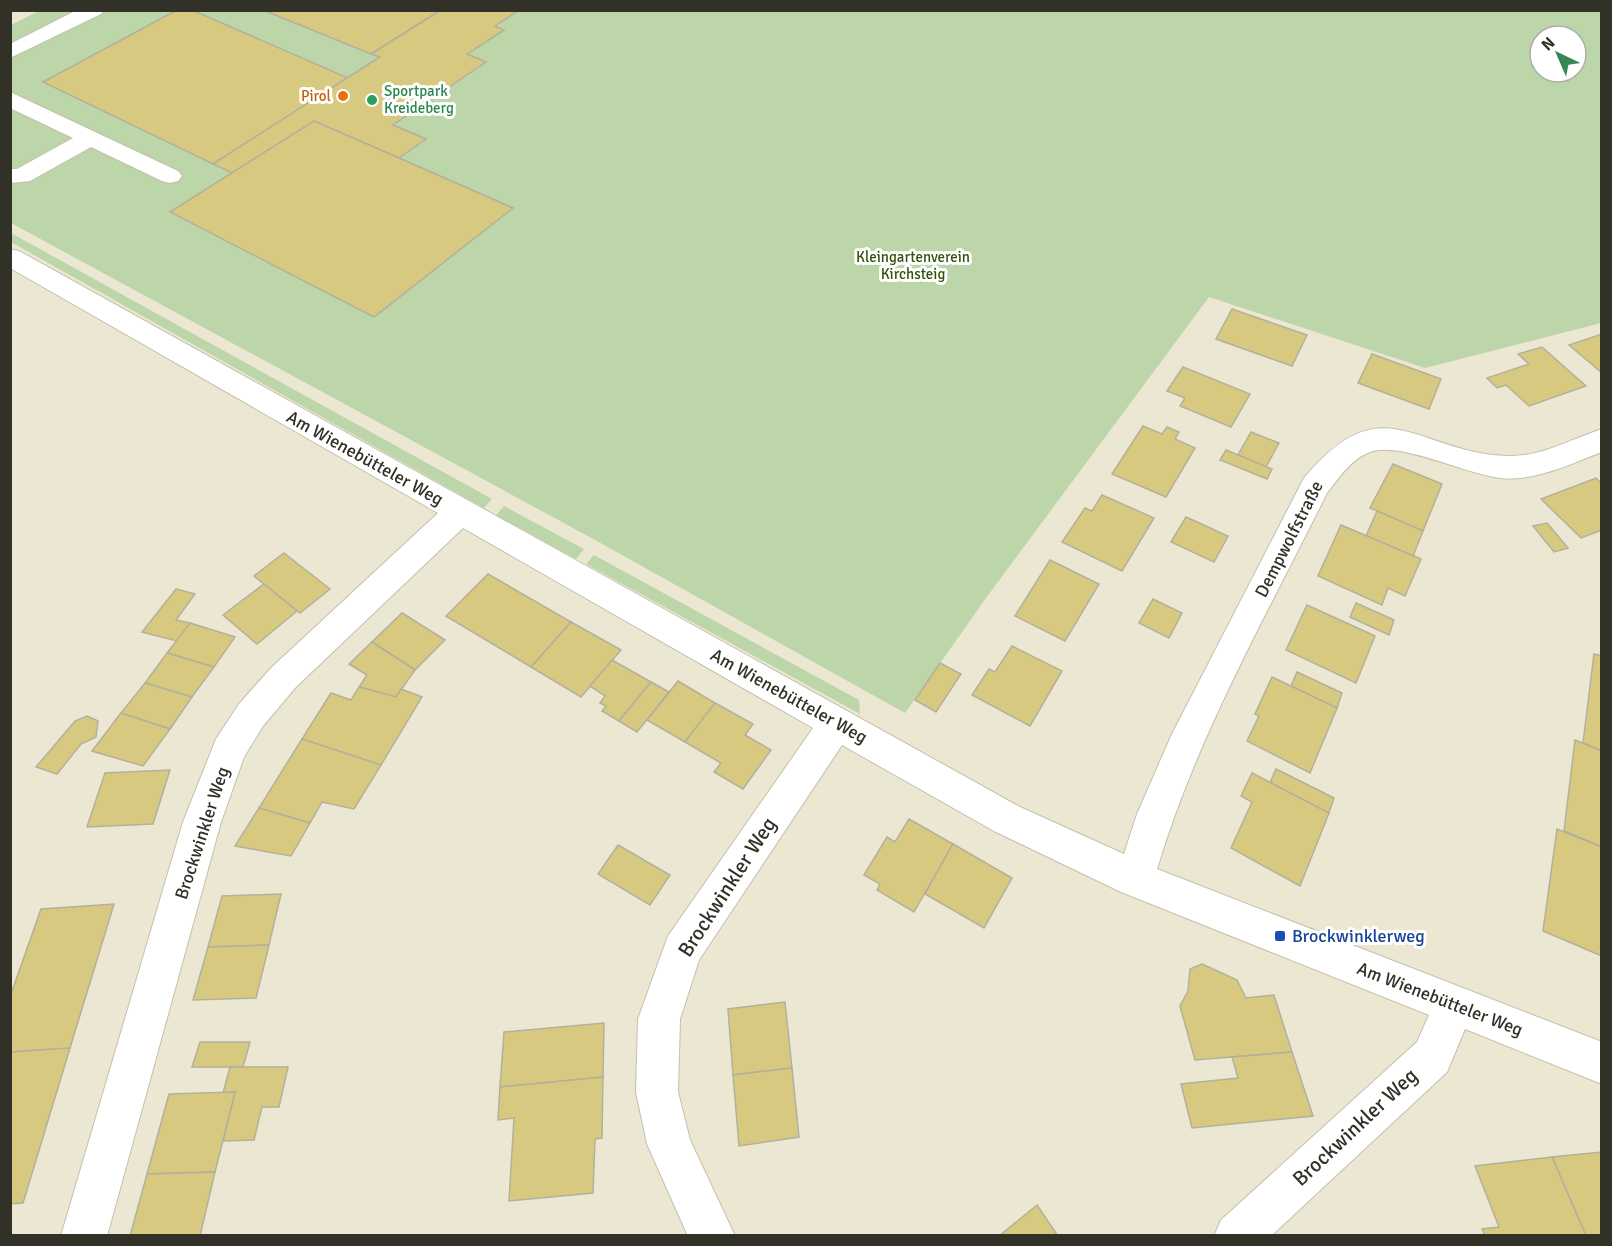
<svg xmlns="http://www.w3.org/2000/svg" width="1612" height="1246" viewBox="0 0 1612 1246" font-family="Signika,sans-serif">
	<style>
		.green { fill: #bcd5a9; fill-rule: evenodd }
		.building { fill: #d7ca80; stroke: #b3b09b; stroke-width: 1.5 }
		.lines { fill: none; stroke-linecap: round; stroke-linejoin: round }
		.minor-casing { stroke: #c3c0ab; stroke-width: 2 }
		.minor { fill: #fff; fill-rule: evenodd }
		.food-dot { fill: #e8710a; stroke: #fff; stroke-width: 2 }
		.leisure-dot { fill: #2e9e5b; stroke: #fff; stroke-width: 2 }
		.transit-dot { fill: #1a4fb4; stroke: #fff; stroke-width: 2 }
		.labels { text-anchor: middle; stroke-width: 6; stroke-linejoin: round; paint-order: stroke }
		.far-leisure-label { font-size: 15px; fill: #27864d; stroke: #fff; text-anchor: start }
		.far-food-label { font-size: 15px; fill: #c56008; stroke: #fff; text-anchor: end }
		.far-park-label { font-size: 15px; fill: #31510c; stroke: #fff }
		.street-label { font-size: 18px; fill: #323128; stroke: #fff }
		.transit-label { font-size: 18px; fill: #164399; stroke: #fff; text-anchor: start }
		.near-street-label { font-size: 21px; fill: #323128; stroke: #fff }
	</style>
	<rect width="100%" height="100%" fill="#ebe7d2"/>
	<g class="green">
		<path d="M39 11H1601V323L1425 368 1209 297 986 598 905 713 597 541 11 223V25ZM1540 36H1576V72H1540Z"/>
		<path d="M11 233 492 499 484 508 11 242Z"/>
		<path d="M504 506 584 549 576 559 496 515Z"/>
		<path d="M594 555 859 700 860 714 586 564Z"/>
	</g>
	<g class="building">
		<path d="M177 10H192L348 78 213 164 43 82Z"/>
		<path d="M263 10H441L371 54Z"/>
		<path d="M441 10H519L495 26 504 30 467 54 486 62 393 125 426 139 399 158 314 121 232 173 213 164 380 57 371 54Z"/>
		<path d="M314 121 399 158 513 208 374 317 170 212Z"/>
		<path d="M1232 309 1307 335 1292 366 1216 339Z"/>
		<path d="M1602 334V373L1569 345Z"/>
		<path d="M1542 347 1586 386 1529 406 1506 385 1497 388 1487 378 1529 364 1518 354Z"/>
		<path d="M1372 354 1441 379 1429 409 1358 383Z"/>
		<path d="M1183 367 1250 394 1231 427 1180 406 1185 398 1167 391Z"/>
		<path d="M1143 426 1162 434 1167 427 1179 432 1175 439 1195 448 1166 497 1112 474Z"/>
		<path d="M1251 432 1279 443 1266 467 1238 455Z"/>
		<path d="M1226 450 1272 469 1267 479 1220 460Z"/>
		<path d="M1393 464 1442 484 1423 531 1370 508Z"/>
		<path d="M1596 478 1602 484V530L1581 538 1541 499Z"/>
		<path d="M1102 495 1154 518 1122 571 1062 542 1085 508 1092 511Z"/>
		<path d="M1377 511 1423 531 1413 556 1366 536Z"/>
		<path d="M1186 517 1228 536 1214 562 1171 542Z"/>
		<path d="M1547 523 1568 548 1554 552 1533 526Z"/>
		<path d="M1341 525 1421 559 1405 596 1388 588 1382 605 1318 576Z"/>
		<path d="M284 553 330 589 300 613 254 576Z"/>
		<path d="M1050 560 1099 584 1065 641 1015 616Z"/>
		<path d="M488 574 571 622 531 667 446 616Z"/>
		<path d="M264 584 297 611 257 644 223 615Z"/>
		<path d="M176 589 195 594 176 620 190 623 177 641 142 632Z"/>
		<path d="M1153 599 1182 613 1169 638 1139 623Z"/>
		<path d="M1356 603 1394 620 1389 635 1350 617Z"/>
		<path d="M1307 605 1375 636 1356 683 1286 650Z"/>
		<path d="M402 613 445 640 415 670 372 642Z"/>
		<path d="M571 622 621 650 581 697 531 667Z"/>
		<path d="M190 623 235 637 214 667 167 653Z"/>
		<path d="M372 642 415 670 396 697 359 687 367 675 349 664Z"/>
		<path d="M1012 646 1062 671 1030 726 972 695 989 669 995 672Z"/>
		<path d="M167 653 214 667 192 697 145 683Z"/>
		<path d="M1594 654 1602 656V751L1583 743Z"/>
		<path d="M612 660 651 682 619 721 602 711 606 706 600 703 605 696 590 686Z"/>
		<path d="M940 663 961 674 936 712 915 700Z"/>
		<path d="M1297 672 1342 693 1337 708 1291 686Z"/>
		<path d="M1272 677 1337 708 1310 773 1247 741 1259 716 1255 714Z"/>
		<path d="M678 681 715 703 685 742 647 720Z"/>
		<path d="M651 682 669 692 637 732 619 721Z"/>
		<path d="M145 683 192 697 170 729 121 713Z"/>
		<path d="M359 687 396 697 401 689 422 697 381 765 302 739 331 693 351 700Z"/>
		<path d="M715 703 753 724 745 735 771 750 743 789 714 772 721 763 685 742Z"/>
		<path d="M121 713 170 729 143 766 92 751Z"/>
		<path d="M87 716 98 721 96 737 81 744 57 774 36 767 75 721Z"/>
		<path d="M302 739 381 765 354 809 322 802 310 823 259 808Z"/>
		<path d="M1575 740 1602 751V847L1564 831Z"/>
		<path d="M1276 769 1334 798 1329 813 1270 783Z"/>
		<path d="M170 770 153 824 87 827 105 773Z"/>
		<path d="M1252 773 1329 813 1300 886 1231 848 1252 802 1241 796Z"/>
		<path d="M259 808 310 823 291 856 235 846Z"/>
		<path d="M909 819 953 844 914 912 877 890 880 884 864 875 887 837 895 842Z"/>
		<path d="M1557 829 1602 847V956L1543 931Z"/>
		<path d="M953 844 1012 878 984 928 925 894Z"/>
		<path d="M618 845 670 875 650 905 598 874Z"/>
		<path d="M281 894 269 945 208 947 222 896Z"/>
		<path d="M114 904 70 1048 10 1052V997L41 909Z"/>
		<path d="M269 945 256 998 193 1000 208 947Z"/>
		<path d="M1202 964 1237 980 1246 998 1274 995 1292 1052 1195 1060 1180 1006 1188 991 1190 969Z"/>
		<path d="M785 1002 792 1068 733 1075 728 1009Z"/>
		<path d="M604 1023 603 1077 500 1087 504 1032Z"/>
		<path d="M200 1042H250L243 1067H192Z"/>
		<path d="M70 1048 23 1203 10 1204V1052Z"/>
		<path d="M1292 1052 1313 1116 1192 1128 1181 1084 1238 1078 1232 1057Z"/>
		<path d="M230 1067H288L279 1107H262L254 1140 223 1141 235 1092 223 1093Z"/>
		<path d="M792 1068 799 1137 739 1146 733 1075Z"/>
		<path d="M603 1077 602 1138 595 1139 593 1193 509 1201 514 1118 498 1120 500 1087Z"/>
		<path d="M235 1092 215 1172 147 1174 169 1094Z"/>
		<path d="M1602 1152V1236H1586L1552 1157Z"/>
		<path d="M1552 1157 1586 1236H1485L1482 1229 1499 1227 1475 1166Z"/>
		<path d="M215 1172 200 1236H130L147 1174Z"/>
		<path d="M1037 1205 1058 1236H999Z"/>
	</g>
	<g class="lines">
		<defs>
			<g id="minor">
				<path d="M77 10H104L101 14 10 58V44Z"/>
				<path d="M10 92 178 171 182 176 178 181 170 183 162 181 91 147 30 181 10 183V169H17L73 138 10 108Z"/>
				<path d="M10 249 19 251 1020 807 1124 854 1137 814 1172 734 1304 478C1384 382 1417 454 1509 456 1541 457 1571 439 1602 429V452C1570 464 1534 482 1500 478 1465 474 1400 441 1370 452 1351 459 1339 478 1327 493 1266 616 1196 738 1157 869L1602 1042V1084L1465 1029 1447 1072 1271 1236H1214L1221 1220 1417 1042 1429 1015 1121 892 994 831 842 745 699 960 680 1019 678 1092 690 1140 735 1236H688L647 1144 636 1092 638 1019 668 936 813 728 463 528 295 688 263 726 244 757 221 822 107 1236H61L183 822 216 739 239 704 271 668 438 513 10 268Z"/>
			</g>
		</defs>
		<use href="#minor" class="minor-casing"/>
		<use href="#minor" class="minor"/>
	</g>
	<circle class="food-dot" cx="343" cy="96" r="6"/>
	<circle class="leisure-dot" cx="372" cy="100" r="6"/>
	<rect class="transit-dot" x="1274" y="930" width="12" height="12" rx="3"/>
	<g class="labels">
		<g class="far-leisure-label">
			<text x="384" y="96">Sportpark<tspan x="384" dy="17">Kreideberg</tspan></text>
		</g>
		<g class="far-food-label">
			<text x="331" y="101">Pirol</text>
		</g>
		<g class="far-park-label">
			<text x="913" y="262">Kleingartenverein<tspan x="913" dy="17">Kirchsteig</tspan></text>
		</g>
		<g class="street-label">
			<text transform="translate(365 458) rotate(29)" y="6">Am Wienebütteler Weg</text>
			<text transform="translate(1289 539) rotate(-63)" y="6">Dempwolfstraße</text>
			<text transform="translate(789 696) rotate(29)" y="6">Am Wienebütteler Weg</text>
			<text transform="translate(202 833) rotate(-72)" y="6">Brockwinkler Weg</text>
			<text transform="translate(1440 999) rotate(21)" y="6">Am Wienebütteler Weg</text>
		</g>
		<g class="transit-label">
			<text x="1292" y="942">Brockwinklerweg</text>
		</g>
		<g class="near-street-label">
			<text transform="translate(727 887) rotate(-57)" y="7">Brockwinkler Weg</text>
			<text transform="translate(1355 1127) rotate(-43)" y="7">Brockwinkler Weg</text>
		</g>
	</g>
	<rect width="1612" height="1246" fill="none" stroke="#323128" stroke-width="24"/>
	<g transform="translate(1558 54) rotate(316)"><circle r="28" fill="#ffffff" stroke="#adada9" stroke-width="1.5"/>
	<path d="M0-4.5L10 22L0 15L-10 22Z" fill="#358658"/>
	<text y="-9" font-size="16" font-weight="bold" text-anchor="middle" fill="#323128">N</text>
	</g>
</svg>
